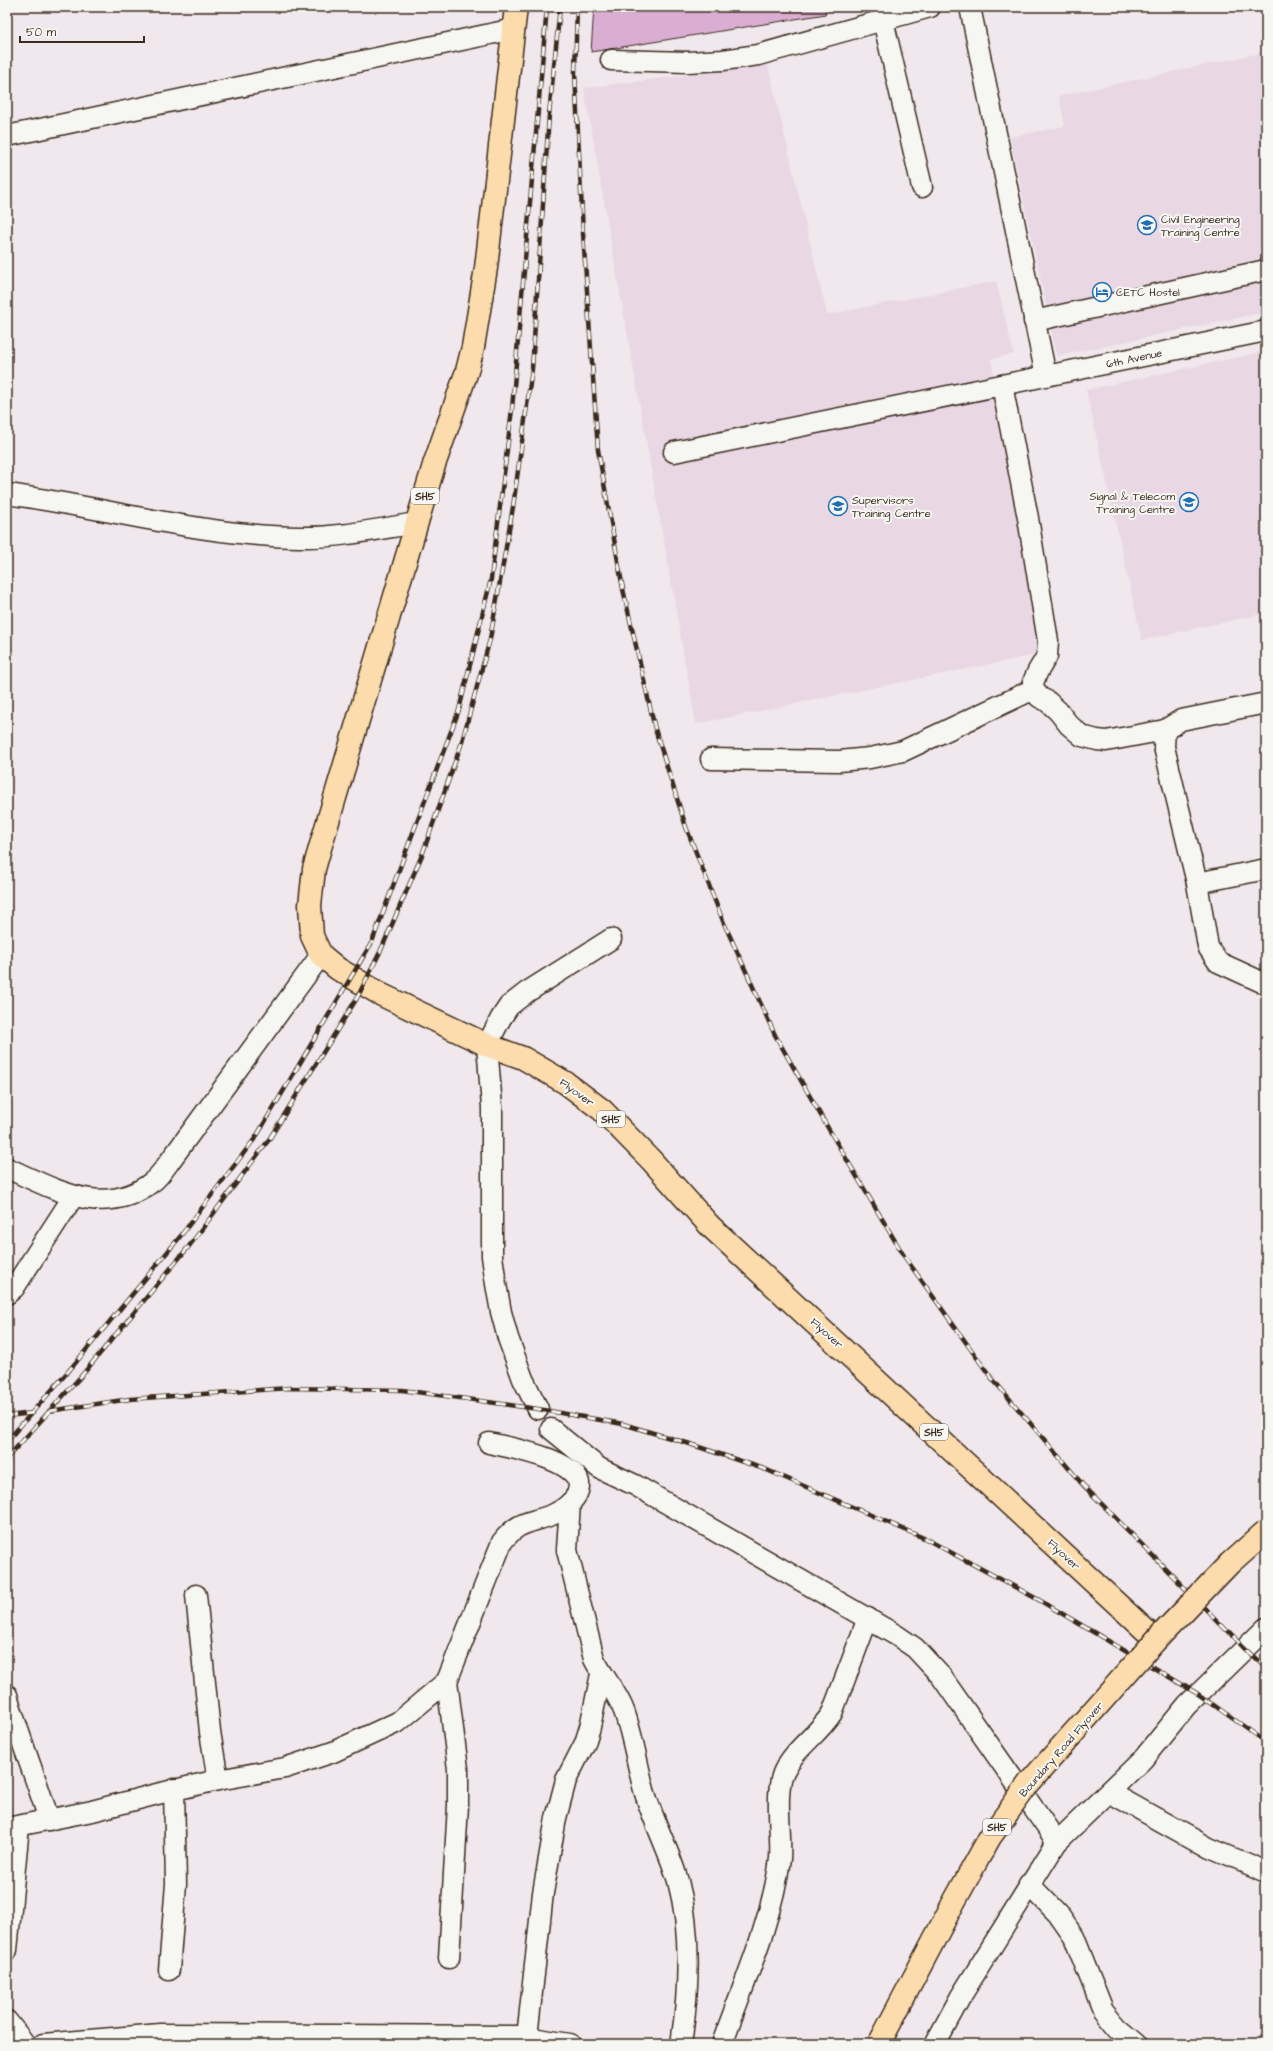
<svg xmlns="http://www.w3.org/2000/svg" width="1273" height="2051" viewBox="0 0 1273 2051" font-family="'Architects Daughter',sans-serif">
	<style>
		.built { fill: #e9d7e4 }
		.building { fill: #daaed2; stroke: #3b2a1e }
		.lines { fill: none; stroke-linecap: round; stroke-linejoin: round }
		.minor-casing { stroke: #3b2a1e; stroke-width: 23 }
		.major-casing { stroke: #3b2a1e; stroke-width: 25 }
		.minor { stroke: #f6f6f2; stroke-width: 20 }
		.major { stroke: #fcdcac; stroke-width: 22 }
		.rail-casing { stroke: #3b2a1e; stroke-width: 4.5 }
		.rail { stroke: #f6f6f2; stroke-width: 3; stroke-dasharray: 9; stroke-linecap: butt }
		.major-bridge-casing { stroke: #3b2a1e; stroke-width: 25; stroke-linecap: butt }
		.major-bridge { stroke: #fcdcac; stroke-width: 22 }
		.labels { text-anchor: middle; stroke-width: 4; stroke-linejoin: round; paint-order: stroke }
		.shield { fill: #f6f6f2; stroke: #73675e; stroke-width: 1 }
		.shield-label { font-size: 10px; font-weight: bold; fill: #3b2a1e }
		.poi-label { font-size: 11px; fill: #3b2a1e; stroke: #f6f6f2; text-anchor: start }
		.street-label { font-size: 11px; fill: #3b2a1e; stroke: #f6f6f2 }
	</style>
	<rect width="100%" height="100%" fill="#f0e8ec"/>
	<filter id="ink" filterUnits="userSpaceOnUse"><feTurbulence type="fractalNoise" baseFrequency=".025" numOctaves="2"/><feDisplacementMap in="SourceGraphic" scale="8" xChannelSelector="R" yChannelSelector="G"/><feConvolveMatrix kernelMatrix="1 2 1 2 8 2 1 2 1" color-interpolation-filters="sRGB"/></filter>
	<g filter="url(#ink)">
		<g class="built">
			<path d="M1266 52V312L1057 356 1010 137 1065 126 1059 96Z"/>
			<path d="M768 65 827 315 996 281 1014 354 991 359 1045 653 696 724 584 88Z"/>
			<path d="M1266 351V613L1142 640 1086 390Z"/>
		</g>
		<path class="building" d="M594 7H825L826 14 591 52Z"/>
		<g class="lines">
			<defs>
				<g id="minor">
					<path d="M970 7 1046 376"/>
					<path d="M883 20 922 187"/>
					<path d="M611 60 688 62 723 60 758 55 930 7"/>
					<path d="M7 136 514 29"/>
					<path d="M1034 321 1266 270"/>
					<path d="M1002 385 1028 518 1048 641 1047 656 1038 671 1033 682 1034 689 1039 697 1047 701 1058 711 1069 725 1082 736 1097 740 1106 741 1165 730"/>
					<path d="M674 452 1266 331"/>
					<path d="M7 494C104 507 201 536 300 537 339 538 378 529 417 523"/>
					<path d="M1266 703 1181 720 1165 730 1164 747 1197 883 1208 947 1218 962 1266 984"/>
					<path d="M711 759 839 761 870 758 903 751 1034 689"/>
					<path d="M1197 883 1266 869"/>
					<path d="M7 1168C53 1188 104 1220 152 1182 159 1177 165 1168 170 1161L321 955"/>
					<path d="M7 1294 14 1288 73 1197"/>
					<path d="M538 1409 523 1379 508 1338 501 1312 496 1284 492 1256V1107L487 1045 501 1018 509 1006 527 992 611 939"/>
					<path d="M551 1429 599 1468 635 1485 896 1635 915 1648 941 1676 1057 1842"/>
					<path d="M570 1503 567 1550 594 1659C603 1677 617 1692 624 1711 633 1736 637 1764 644 1790 653 1821 669 1850 678 1881 692 1933 689 1991 681 2044"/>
					<path d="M196 1595 210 1732 218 1780"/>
					<path d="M447 1681 458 1769V1805L449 1958"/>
					<path d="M7 1695C19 1737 36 1778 49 1820"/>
					<path d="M1109 1792 1209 1848 1266 1872"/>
					<path d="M7 1828 92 1811 161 1793 218 1780 285 1768 333 1752 398 1722 447 1681 502 1542C520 1519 530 1524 554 1514 563 1510 575 1501 578 1491 589 1461 507 1447 489 1443"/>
					<path d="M1029 1884 1058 1914 1074 1937 1103 2010 1118 2028 1137 2044"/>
					<path d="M7 1950 19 1826"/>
					<path d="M169 1970 176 1884 174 1789"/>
					<path d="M7 2021 25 2044"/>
					<path d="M527 2037 543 1893 556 1818 566 1780 585 1743 590 1727 601 1674"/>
					<path d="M43 2044 160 2034 519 2036 570 2044"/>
					<path d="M722 2044C743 1985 772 1921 780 1859 782 1835 774 1791 784 1771 795 1748 818 1735 832 1713L868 1618"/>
					<path d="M935 2044 961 1996 1057 1842 1143 1759 1187 1705 1266 1628"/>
				</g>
				<path id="major" d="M516 7 486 268 473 347 467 371 434 465 320 848 314 869 310 905 312 936 321 955 338 969 382 995 487 1045 523 1058 566 1083 602 1110 651 1160 710 1226 1156 1640"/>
			</defs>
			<use href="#minor" class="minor-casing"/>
			<use href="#major" class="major-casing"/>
			<use href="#minor" class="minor"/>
			<use href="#major" class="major"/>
			<defs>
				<g id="rail">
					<path d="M577 7 575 72 583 233 598 450 623 589 655 729 686 827 723 921 775 1035 828 1128 904 1256 990 1376 1083 1485 1244 1648 1266 1668"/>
					<path d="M49 1411 130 1399 289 1388 402 1390 538 1409 623 1424 687 1443 767 1470 926 1539 1039 1600 1198 1694 1266 1742"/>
					<path d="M7 1416 33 1413"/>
					<path d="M7 1441 72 1367 179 1238 256 1137 372 942 459 710 491 579 512 409 547 7"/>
					<path d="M7 1458 83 1374 190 1245 268 1141 357 998 381 950 422 855 461 745 490 639 513 507 532 369 549 115 560 7"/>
				</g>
			</defs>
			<use href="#rail" class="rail-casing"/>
			<use href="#rail" class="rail"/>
			<defs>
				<path id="major-bridge" d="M879 2044 955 1900 990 1837 1029 1783 1156 1640 1230 1563 1266 1531"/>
			</defs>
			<use href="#major-bridge" class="major-bridge-casing"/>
			<use href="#major-bridge" class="major-bridge"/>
		</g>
	</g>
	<defs>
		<symbol id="university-ring" viewBox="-11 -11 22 22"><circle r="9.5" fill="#f6f6f2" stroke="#1f6fb2" stroke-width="1.5"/><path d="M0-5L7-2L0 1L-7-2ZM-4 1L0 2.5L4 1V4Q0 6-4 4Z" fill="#1f6fb2"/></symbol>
		<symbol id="hotel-ring" viewBox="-11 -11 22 22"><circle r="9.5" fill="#f6f6f2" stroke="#1f6fb2" stroke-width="1.5"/><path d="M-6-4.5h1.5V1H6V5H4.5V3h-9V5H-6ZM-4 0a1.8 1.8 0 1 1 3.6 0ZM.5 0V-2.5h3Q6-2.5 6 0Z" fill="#1f6fb2"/></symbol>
	</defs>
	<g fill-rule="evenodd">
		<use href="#university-ring" x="1136" y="214" width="22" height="22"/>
		<use href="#hotel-ring" x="1091" y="281" width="22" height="22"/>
		<use href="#university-ring" x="1178" y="491" width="22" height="22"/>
		<use href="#university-ring" x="827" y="495" width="22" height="22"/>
	</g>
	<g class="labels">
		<g class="shield">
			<rect x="411" y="488" width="28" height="16" rx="3"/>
			<rect x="597" y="1111" width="28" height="16" rx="3"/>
			<rect x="920" y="1424" width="28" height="16" rx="3"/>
			<rect x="983" y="1819" width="28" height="16" rx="3"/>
		</g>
		<g class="shield-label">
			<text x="425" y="500">SH5</text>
			<text x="611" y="1123">SH5</text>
			<text x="934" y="1436">SH5</text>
			<text x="997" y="1831">SH5</text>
		</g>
		<g class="poi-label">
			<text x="1161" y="223">Civil Engineering<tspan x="1161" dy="13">Training Centre</tspan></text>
			<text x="1116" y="296">CETC Hostel</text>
			<text x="1175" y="500" text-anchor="end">Signal &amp; Telecom<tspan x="1175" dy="13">Training Centre</tspan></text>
			<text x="852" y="504">Supervisors<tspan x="852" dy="13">Training Centre</tspan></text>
		</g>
		<g class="street-label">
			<text transform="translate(1134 358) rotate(-12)" y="4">6th Avenue</text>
			<text transform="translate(577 1092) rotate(36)" y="4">Flyover</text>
			<text transform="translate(827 1333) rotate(42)" y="4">Flyover</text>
			<text transform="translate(1064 1554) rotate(43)" y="4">Flyover</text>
			<text transform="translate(1061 1749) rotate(-49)" y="4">Boundary Road Flyover</text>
		</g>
	</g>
	<rect width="1273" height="2051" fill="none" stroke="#f6f6f2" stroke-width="24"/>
	<rect x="12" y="12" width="1249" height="2027" fill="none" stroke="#3b2a1e" stroke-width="1.5" filter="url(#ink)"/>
	<path d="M20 36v6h124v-6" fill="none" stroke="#3b2a1e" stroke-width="2"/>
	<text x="26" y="36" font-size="12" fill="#3b2a1e" stroke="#f6f6f2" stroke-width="3" paint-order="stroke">50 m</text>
</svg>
